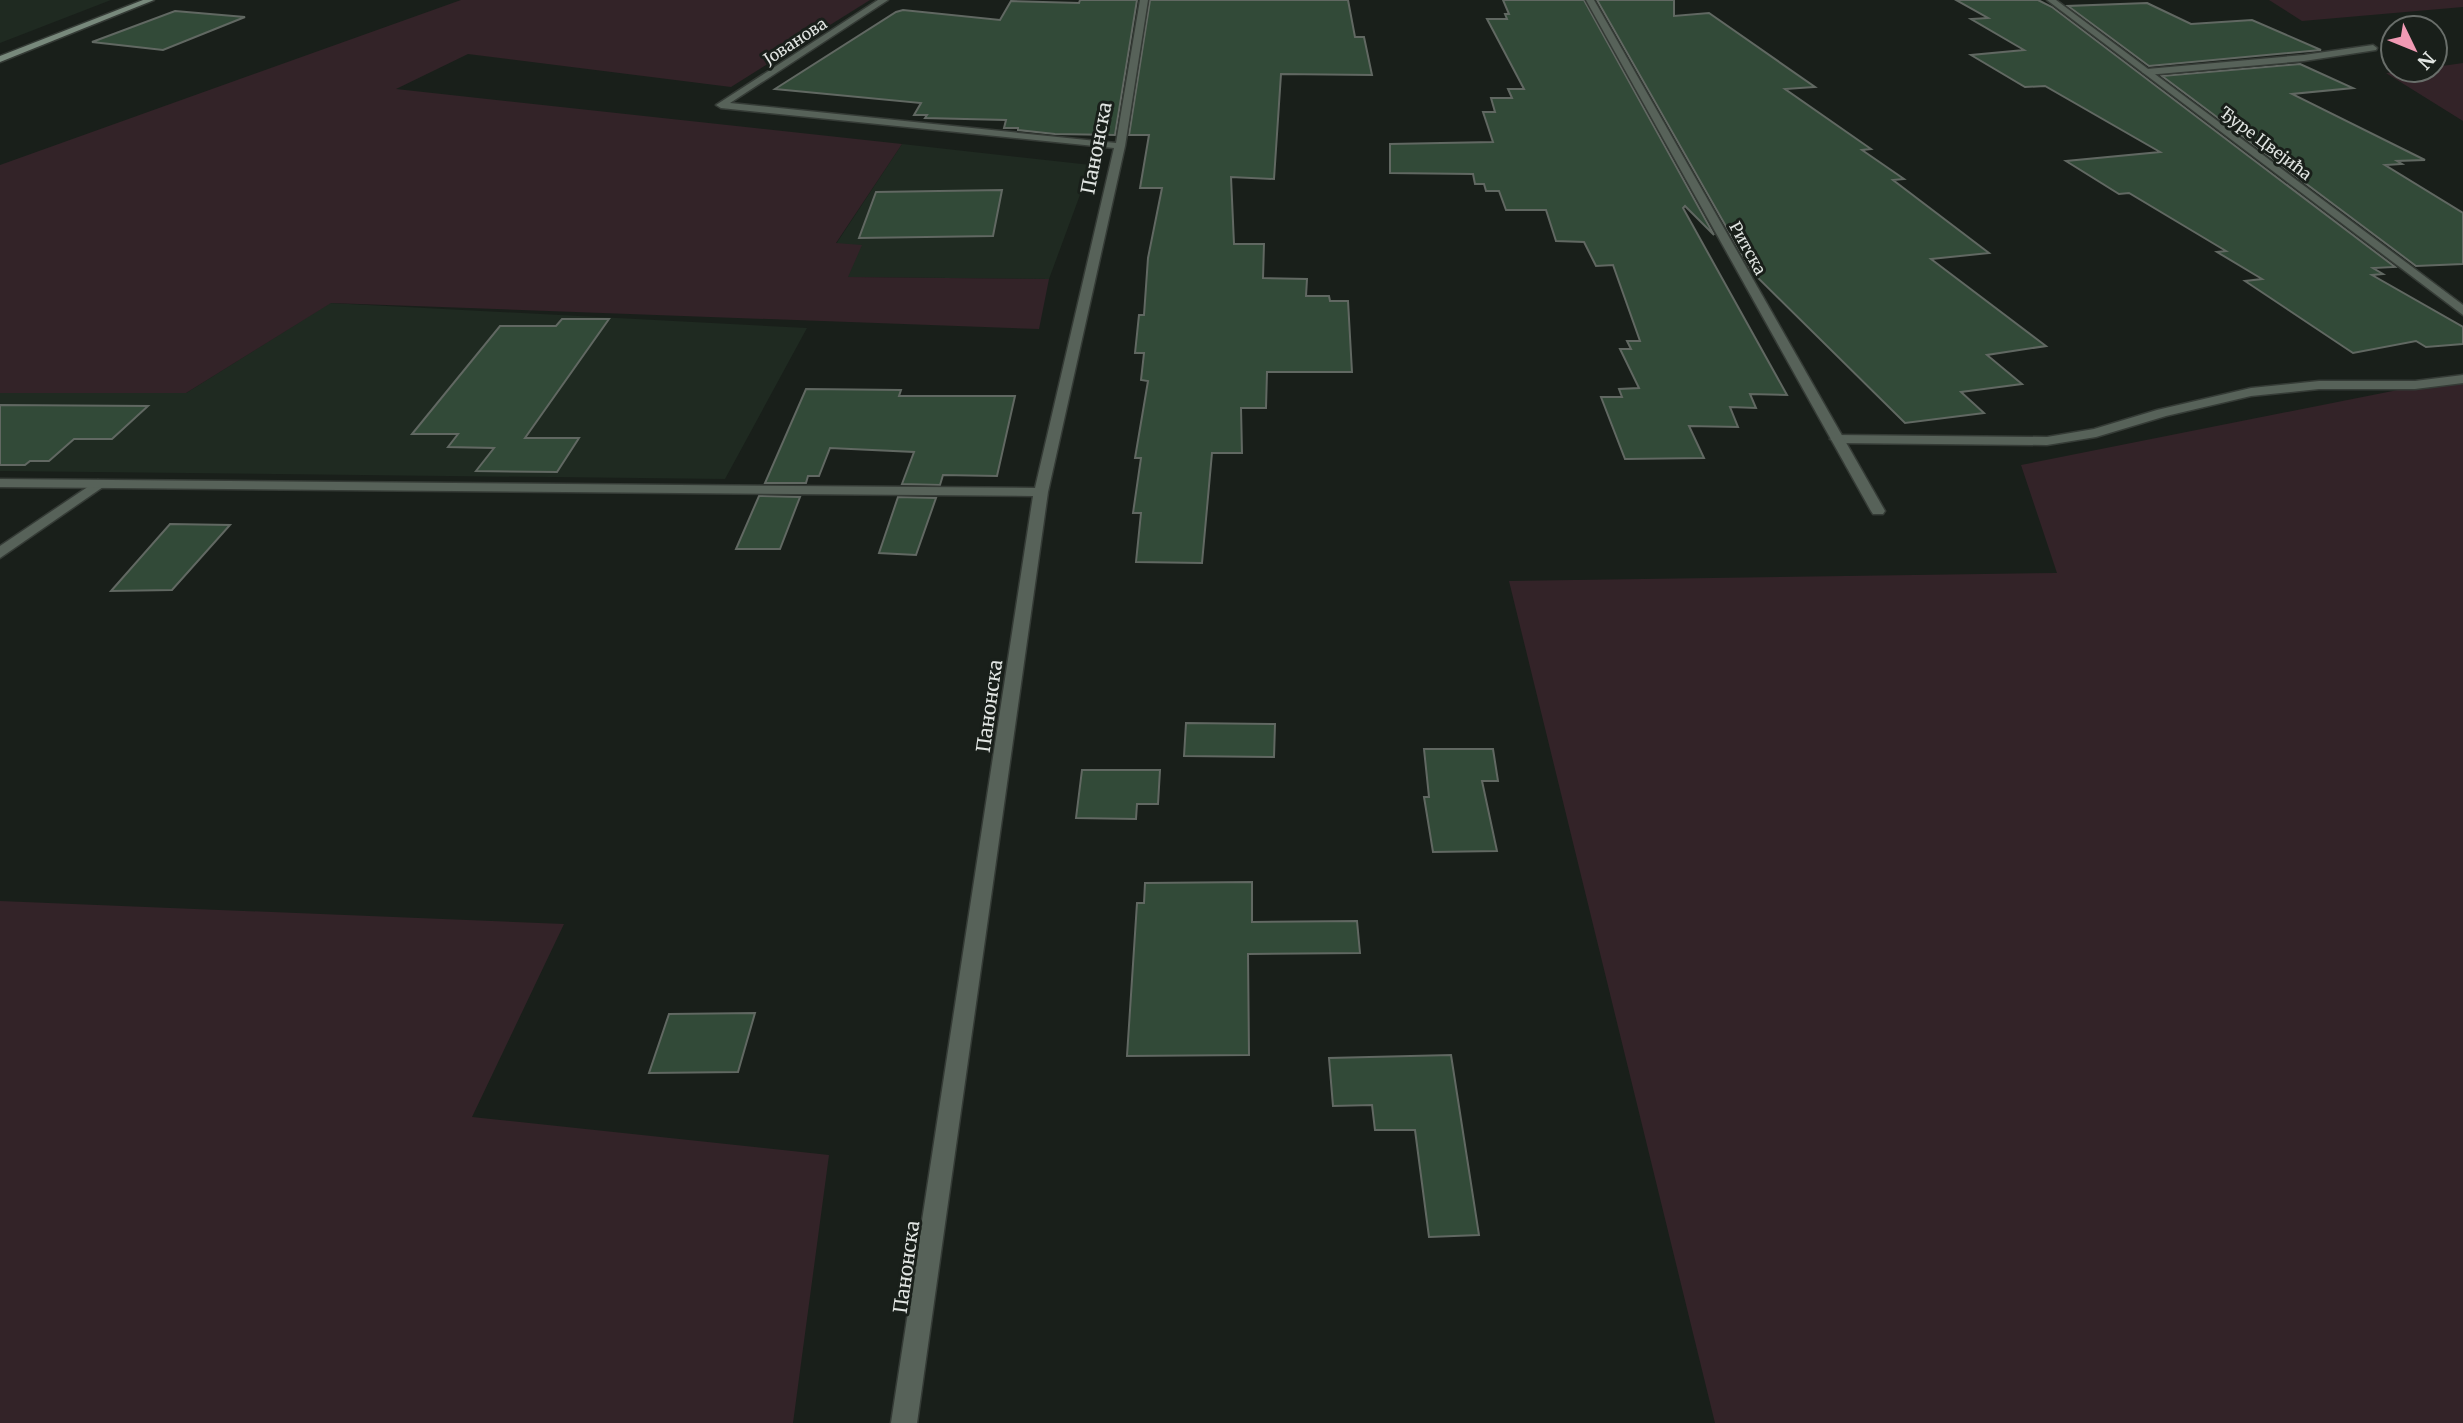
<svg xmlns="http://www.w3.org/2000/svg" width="2463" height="1423" viewBox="0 0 2463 1423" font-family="Merriweather,serif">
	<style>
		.built { fill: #1f2a21 }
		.green { fill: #332328 }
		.building { fill: #324a38; stroke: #616862; stroke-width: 2 }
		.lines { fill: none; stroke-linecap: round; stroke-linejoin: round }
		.lane-casing { stroke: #353b36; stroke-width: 3 }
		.street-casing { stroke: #353b36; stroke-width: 3 }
		.secondary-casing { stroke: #353b36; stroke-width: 3 }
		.lane { fill: #576259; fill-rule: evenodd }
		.street { fill: #576259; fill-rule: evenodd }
		.secondary { fill: #78897c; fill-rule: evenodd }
		.labels { text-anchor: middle; stroke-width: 6; stroke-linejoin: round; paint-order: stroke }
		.far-street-label { font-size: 16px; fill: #e1e5e2; stroke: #191f1a }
		.street-label { font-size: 19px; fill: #e1e5e2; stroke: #191f1a }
	</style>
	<rect width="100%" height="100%" fill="#191f1a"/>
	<g class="built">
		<path d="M0 0H111L0 43Z"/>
		<path d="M902 144 1091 165 1049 279 848 277 836 244Z"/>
		<path d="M330 303 807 328 725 479 0 471V393H186Z"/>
	</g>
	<g class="green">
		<path d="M461 0H870L731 87 468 54 396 89 902 144 836 243 862 245 848 277 1049 279 1039 329 331 303 186 393H0V165Z"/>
		<path d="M2269 0H2463V7L2302 21Z"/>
		<path d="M2463 63V121L2386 73 2435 70V67Z"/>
		<path d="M2463 377V1423H1715L1509 581 2057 573 2021 465Z"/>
		<path d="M0 901 564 924 472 1117 829 1155 793 1423H0Z"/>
	</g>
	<g class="building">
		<path d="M1080 0H1137L1115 135 1055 134 1018 130V128H1004L1006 120 925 118 927 115H914L921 103 775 89 896 12 903 10 1000 20 1011 1 1079 3Z"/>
		<path d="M1150 0H1348L1355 37H1364L1372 75 1281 74 1274 179 1231 177 1234 244H1264L1263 278 1307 279 1306 296H1329L1330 301H1348L1352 372H1267L1266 408H1241L1242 453H1212L1202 563 1136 562 1141 513H1133L1141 458H1135L1148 381 1141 380 1144 353H1135L1139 315H1144L1148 258 1162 188H1140L1149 135H1129Z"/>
		<path d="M1503 0H1584L1714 235 1685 206 1683 208 1787 395 1750 394 1756 408 1730 407 1738 427 1689 426 1704 458 1625 459 1601 397H1622L1619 389 1639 388 1620 349H1631L1627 341H1640L1613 265 1596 266 1584 242 1556 241 1546 210H1506L1499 191H1486L1484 184H1475L1473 174 1390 173V144L1493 142 1483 112H1495L1491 98H1512L1508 89H1524L1487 19H1507L1505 14H1509Z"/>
		<path d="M1597 0H1674V16L1709 13 1815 87 1785 89 1871 149 1862 150 1904 179 1893 180 1989 253 1931 259 2046 346 1987 355 2022 384 1961 392 1984 413 1905 423 1752 272Z"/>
		<path d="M1956 0H2038L2052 7 2395 267 2373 268 2383 274 2372 275 2463 327V344L2426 347 2416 341 2353 353 2245 281 2262 279 2217 252 2226 251 2129 193 2119 194 2066 161 2160 152 2045 86 2025 87 1971 55 2024 50 1971 19 1988 18Z"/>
		<path d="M2147 3 2191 24 2252 20 2321 50 2149 66 2068 6Z"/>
		<path d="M175 11 245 17 163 50 92 42Z"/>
		<path d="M2300 64 2353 88 2292 94 2425 160 2397 161 2402 164 2385 165 2463 213V264L2416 266 2162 76Z"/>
		<path d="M1002 190 993 236 859 238 876 192Z"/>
		<path d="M562 319H609L525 438H579L557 472 476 471 494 448 448 447 458 434H412L500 326H556Z"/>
		<path d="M806 389 901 390 899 396H1015L997 476 943 475 940 485 902 484 914 452 830 448 819 476H808L806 483H765Z"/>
		<path d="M0 405 148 406 112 439H74L49 461H30L25 465H0Z"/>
		<path d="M759 496 800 497 780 549H736Z"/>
		<path d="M898 497 936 498 916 555 879 553Z"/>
		<path d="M170 524 230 525 172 590 111 591Z"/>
		<path d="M1186 723 1275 724 1274 757 1184 756Z"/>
		<path d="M1424 749H1493L1498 781H1482L1497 851 1433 852 1424 797H1429Z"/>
		<path d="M1082 770H1160L1158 804H1137L1136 819 1076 818Z"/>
		<path d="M1252 882V922L1357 921 1360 953 1248 954 1249 1055 1127 1056 1137 903H1144L1145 883Z"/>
		<path d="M755 1013 738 1072 649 1073 669 1014Z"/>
		<path d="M1451 1055 1479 1235 1429 1237 1415 1130H1375L1372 1105 1333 1106 1329 1058Z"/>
	</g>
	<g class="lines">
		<defs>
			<g id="lane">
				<path d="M2373 45 2377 48 2376 50 2304 61 2147 75 2142 72 2147 69 2304 55Z"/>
				<path d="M2463 375V383L2415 389H2319L2251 396 2166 416 2096 437 2047 445 1837 443 1830 439 1837 435 2047 437 2094 429 2157 410 2251 388 2319 381H2415Z"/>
				<path d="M98 480 105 484 103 487 0 558V546Z"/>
			</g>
			<g id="street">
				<path d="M878 0H888L730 103 1116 143 1140 0H1148L1125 146 1048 492 917 1423H891L1033 496 0 487V479L1035 488 1114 148 721 108 716 105Z"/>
				<path d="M1586 0H1594L1885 511 1883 514H1873L1871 511Z"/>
				<path d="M2047 0H2056L2463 305V315Z"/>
			</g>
			<path id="secondary" d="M143 0H154L0 62V56Z"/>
		</defs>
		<use href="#lane" class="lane-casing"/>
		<use href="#street" class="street-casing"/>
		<use href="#secondary" class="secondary-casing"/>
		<use href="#lane" class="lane"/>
		<use href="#street" class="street"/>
		<use href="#secondary" class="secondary"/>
	</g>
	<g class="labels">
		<g class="far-street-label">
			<text transform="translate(795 41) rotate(-33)" y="6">Јованова</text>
			<text transform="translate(2266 143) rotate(37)" y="6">Ђуре Цвејића</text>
			<text transform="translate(1748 248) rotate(61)" y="6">Ритска</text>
		</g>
		<g class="street-label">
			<text transform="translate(1096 148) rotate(-79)" y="7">Панонска</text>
			<text transform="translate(989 706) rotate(-82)" y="7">Панонска</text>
			<text transform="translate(906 1267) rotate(-82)" y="7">Панонска</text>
		</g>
	</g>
	<g transform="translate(2414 49) rotate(133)"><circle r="33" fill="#191f1a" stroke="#696e6a" stroke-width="2"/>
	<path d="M0-5L12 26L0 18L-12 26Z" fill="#f19ab4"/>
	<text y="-10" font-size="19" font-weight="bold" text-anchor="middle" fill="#e1e5e2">N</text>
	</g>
</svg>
